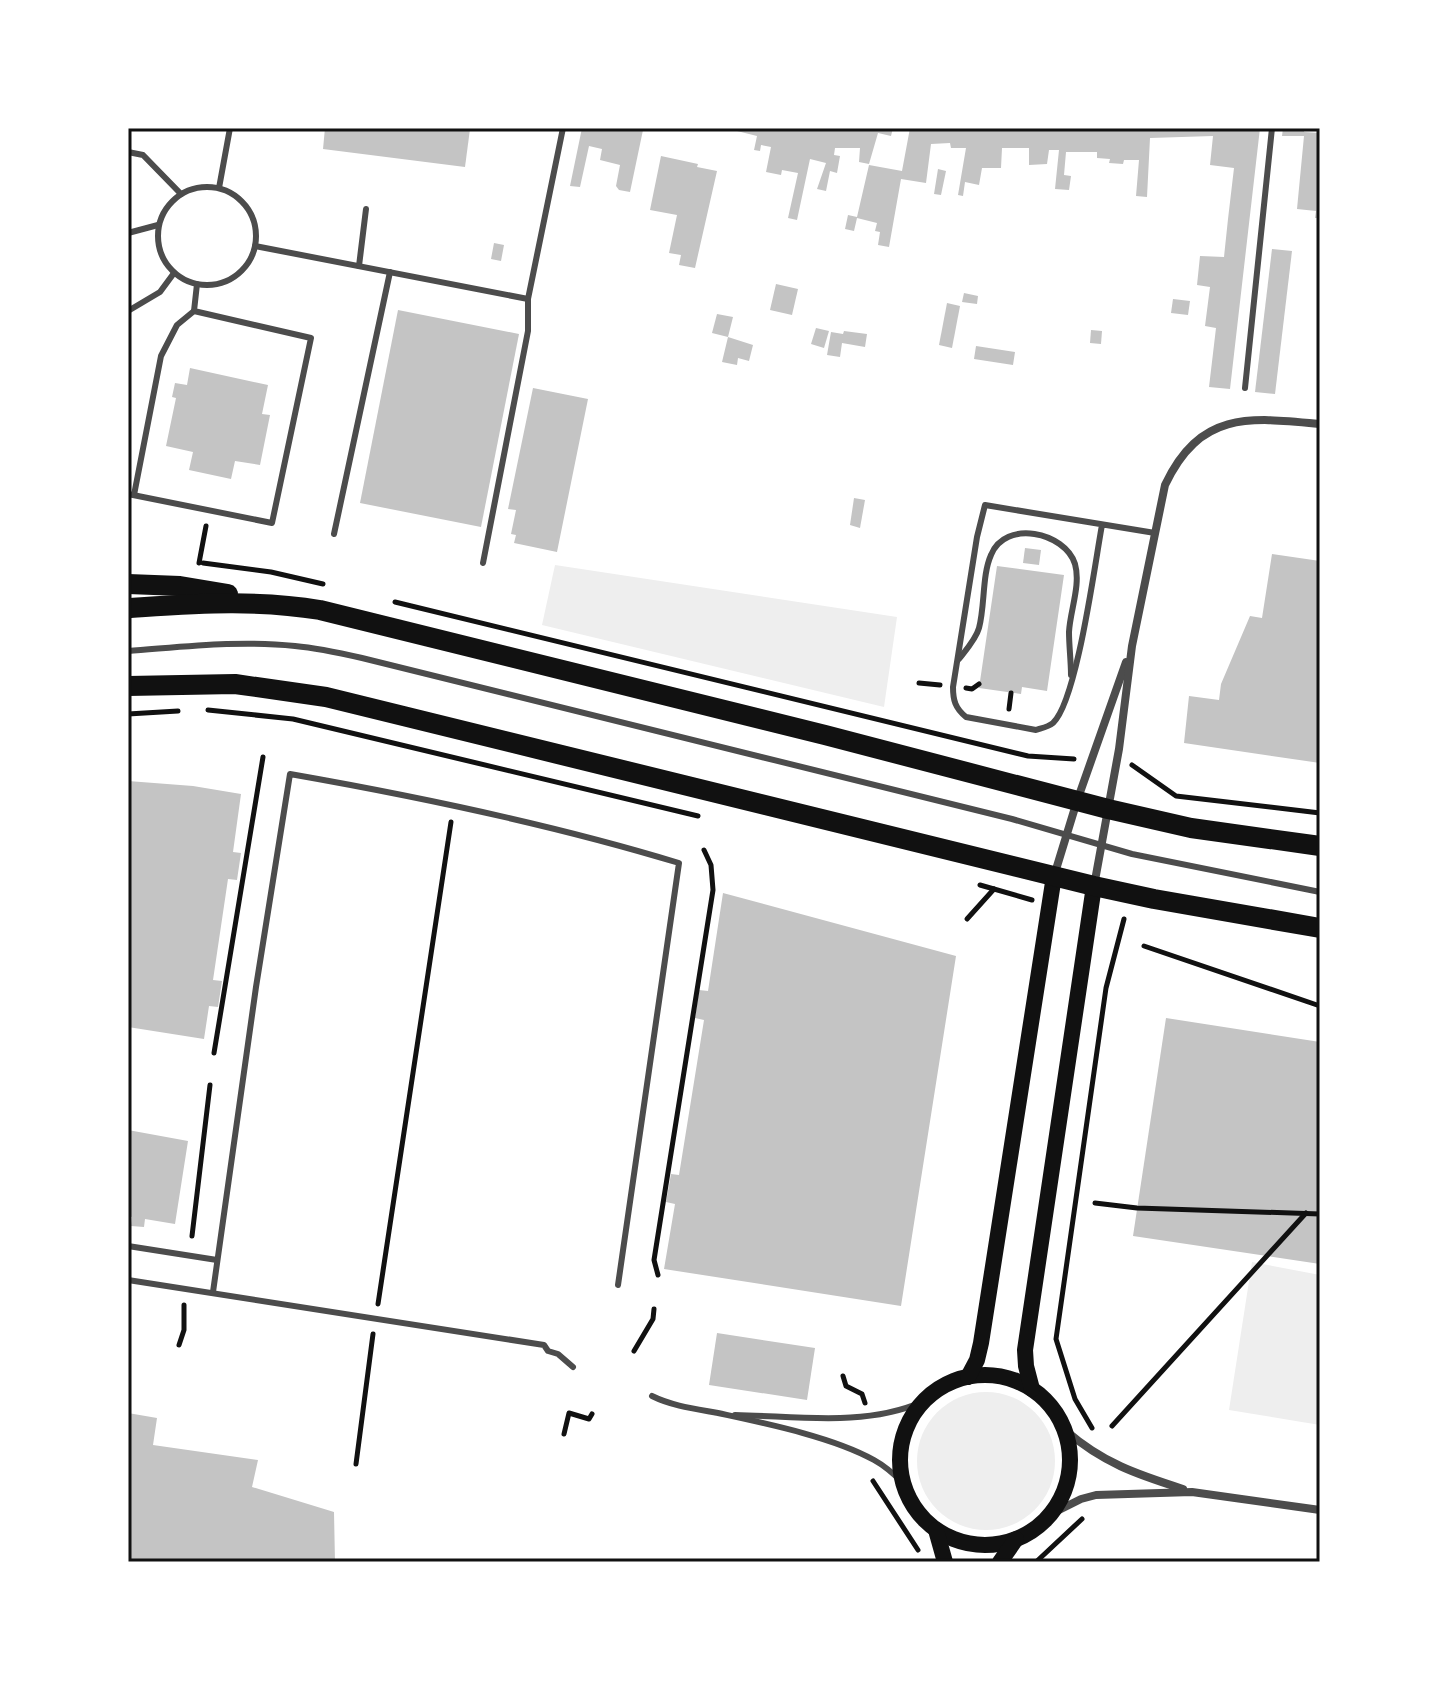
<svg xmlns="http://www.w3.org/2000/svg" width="1448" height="1690" viewBox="0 0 1448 1690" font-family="Raleway,sans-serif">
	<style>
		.green { fill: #eee }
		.building { fill: #c4c4c4 }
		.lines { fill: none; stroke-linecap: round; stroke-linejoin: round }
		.path { stroke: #111; stroke-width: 5 }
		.service { stroke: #4c4c4c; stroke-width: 6 }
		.minor { stroke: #4c4c4c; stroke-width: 8 }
		.secondary { stroke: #111; stroke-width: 16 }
		.primary { stroke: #111; stroke-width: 20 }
		.neatline { fill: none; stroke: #111; stroke-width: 3 }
	</style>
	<rect width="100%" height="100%" fill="#fff"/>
	<g class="green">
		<path d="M555 565 897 617 884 707 542 625Z"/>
		<path d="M1252 1262 1320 1275V1425L1229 1410Z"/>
		<circle cx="986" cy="1461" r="69"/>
	</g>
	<g class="building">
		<path d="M325 128 470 129 465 167 323 149Z"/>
		<path d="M582 128 643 130 630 192 619 190 616 186 620 165 600 160 602 149 589 146 580 187 570 186Z"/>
		<path d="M725 128H893L891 136 878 133 869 164 859 162 860 148H835L834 155 840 156 837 173 830 171 826 191 817 189 826 163 810 159 797 220 788 218 798 173 782 170 781 175 766 172 771 147 761 145 760 151 754 150 757 136Z"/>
		<path d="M910 128H1260L1230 389 1209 387 1216 328 1205 326 1210 287 1197 285 1200 256 1224 257 1228 219 1234 168 1210 165 1213 136 1150 138 1147 197 1136 196 1139 160H1124L1123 164 1109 163 1110 159 1097 158V152H1066L1064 175 1071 176 1069 190 1055 189 1059 150H1049L1047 164 1029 165V148H1002L1001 168H982L979 185 965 182 963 196 958 195 966 148H951L950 143 931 144 926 183 901 179 889 247 878 245 880 232 875 231 877 223 857 218 854 231 845 229 848 215 857 217 869 165 902 171Z"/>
		<path d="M1283 128H1305L1304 132 1320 133V218H1315L1316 211 1297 209 1304 136H1282Z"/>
		<path d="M661 156 698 164 697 167 717 171 695 268 679 265 681 255 669 253 677 215 650 210Z"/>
		<path d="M938 169 946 171 941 195 934 194Z"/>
		<path d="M494 243 504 245 501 261 491 259Z"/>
		<path d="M1272 249 1292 251 1275 394 1255 392Z"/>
		<path d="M776 284 798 289 792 315 770 310Z"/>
		<path d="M964 293 978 296 977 304 962 302Z"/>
		<path d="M1173 299 1190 301 1188 315 1171 313Z"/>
		<path d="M947 303 960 306 952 348 939 345Z"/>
		<path d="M398 310 519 334 481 527 360 503Z"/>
		<path d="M717 314 733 317 728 337 712 333Z"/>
		<path d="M816 328 829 331 824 348 811 344Z"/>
		<path d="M1091 330 1102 331 1101 344 1090 343Z"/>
		<path d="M844 331 867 334 865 347 842 343 840 357 827 355 831 332 843 334Z"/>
		<path d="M728 337 753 345 749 361 738 358 737 365 722 362Z"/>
		<path d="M976 346 1015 352 1013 365 974 359Z"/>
		<path d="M190 368 268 385 262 414 270 415 260 465 235 461 231 479 189 470 193 452 166 446 176 398 172 397 175 383 187 385Z"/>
		<path d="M533 388 588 399 557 552 514 543 516 535 511 534 516 510 508 509Z"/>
		<path d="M854 498 865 500 860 528 850 525Z"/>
		<path d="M1025 548 1041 550 1039 565 1023 563Z"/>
		<path d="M1272 554 1320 561V763L1184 743 1189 696 1219 700 1221 684 1250 616 1262 618Z"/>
		<path d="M997 566 1064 575 1047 691 1022 687 1021 694 979 688Z"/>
		<path d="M128 781 193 786 241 794 233 852 241 853 237 880 228 879 213 980 222 981 218 1007 209 1006 204 1039 128 1027Z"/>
		<path d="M723 893 956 956 901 1306 664 1269 675 1204 666 1202 671 1174 679 1175 704 1020 695 1018 699 990 708 991Z"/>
		<path d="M1166 1018 1320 1042V1264L1133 1236Z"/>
		<path d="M128 1130 188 1141 175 1224 145 1219 144 1227 131 1226 132 1217 128 1216Z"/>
		<path d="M717 1333 815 1348 807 1400 709 1385Z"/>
		<path d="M128 1413 157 1418 153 1445 258 1460 252 1487 334 1512 335 1562H128Z"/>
	</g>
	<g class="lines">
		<g class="path">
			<path d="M199 563 206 526"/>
			<path d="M203 563 271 572 323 584"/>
			<path d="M395 602 1028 756 1074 759"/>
			<path d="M919 683 940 685"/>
			<path d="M966 688 972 689 979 684"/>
			<path d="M1009 709 1011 693"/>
			<path d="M208 710 293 719 698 816"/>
			<path d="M128 714 178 711"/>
			<path d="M1132 765 1176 796 1320 813"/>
			<path d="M980 885 1032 900"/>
			<path d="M967 919 994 889"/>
			<path d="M1144 946 1320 1006"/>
			<path d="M214 1053 263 757"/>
			<path d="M1095 1203 1137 1208 1320 1214"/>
			<path d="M192 1236 210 1085"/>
			<path d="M658 1275 654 1260 713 890 711 865 704 850"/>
			<path d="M378 1304 451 822"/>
			<path d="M179 1345 184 1330V1305"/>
			<path d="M634 1351 653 1319 654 1309"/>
			<path d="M843 1376 846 1386 862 1394 865 1403"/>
			<path d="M1112 1426 1306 1213"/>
			<path d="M1092 1428 1075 1399 1056 1339 1106 988 1124 919"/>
			<path d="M564 1434 569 1413 589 1419 592 1414"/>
			<path d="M356 1464 373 1334"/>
			<path d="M873 1481 918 1550"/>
			<path d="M1036 1562 1082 1519"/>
		</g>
		<g class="service">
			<path d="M128 152 143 155 181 194"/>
			<circle cx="207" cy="236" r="49"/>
			<path d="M219 188 230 128"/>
			<path d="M128 233 158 225"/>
			<path d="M255 246 528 299"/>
			<path d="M359 266 366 209"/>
			<path d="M128 311 160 292 174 273"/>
			<path d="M1245 388 1272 128"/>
			<path d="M128 494 272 523 311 338 194 311 197 284"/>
			<path d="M134 495 161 356 177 325 194 311"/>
			<path d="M1102 525C1095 562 1077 701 1053 723 1048 727 1042 728 1036 730L966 717C955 708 953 700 953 687L977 537 985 505 1155 533"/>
			<path d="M334 534 390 272"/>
			<path d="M483 563 528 331V299L563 128"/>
			<path d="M128 651C183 647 239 640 295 646 317 648 340 653 362 658L1012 819 1132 854 1320 892"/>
			<path d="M959 659C966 650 976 639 979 628 985 606 982 575 991 555 1005 519 1065 532 1075 564 1081 585 1070 611 1069 632 1069 646 1071 661 1071 675"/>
			<path d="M128 1246 217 1260"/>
			<path d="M128 1280 544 1345 548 1351 558 1354 573 1367"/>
			<path d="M213 1292 256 987 290 774C421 797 551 824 679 863L618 1285"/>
			<path d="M652 1396C672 1406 696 1409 718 1413 764 1423 833 1437 874 1460 885 1466 894 1474 903 1483"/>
			<path d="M735 1415C797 1416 864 1427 922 1402"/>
		</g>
		<g class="minor">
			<path d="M1054 876 1077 801 1126 662"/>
			<path d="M1094 886 1119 749 1132 646 1165 485C1200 411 1249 417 1320 424"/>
			<path d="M1065 1430C1103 1463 1136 1474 1183 1489"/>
			<path d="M1051 1514 1081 1499 1096 1495 1192 1492 1320 1510"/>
		</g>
		<g class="secondary">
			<circle cx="985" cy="1460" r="85"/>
			<path d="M968 1377 977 1360 981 1343 1054 876"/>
			<path d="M1032 1389 1026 1366 1025 1350 1094 886"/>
			<path d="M936 1530 945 1562"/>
			<path d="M1000 1562 1016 1539"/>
		</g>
		<g class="primary">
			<path d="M128 584 180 586 228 594"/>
			<path d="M128 608C193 604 255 599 320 610L825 735 1108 809 1191 828 1320 846"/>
			<path d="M128 686 235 684 326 697 1094 886 1154 899 1320 928"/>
		</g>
	</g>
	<rect width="1448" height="1690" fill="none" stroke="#ffffff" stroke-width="260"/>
	<rect x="130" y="130" width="1188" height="1430" class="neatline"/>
</svg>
